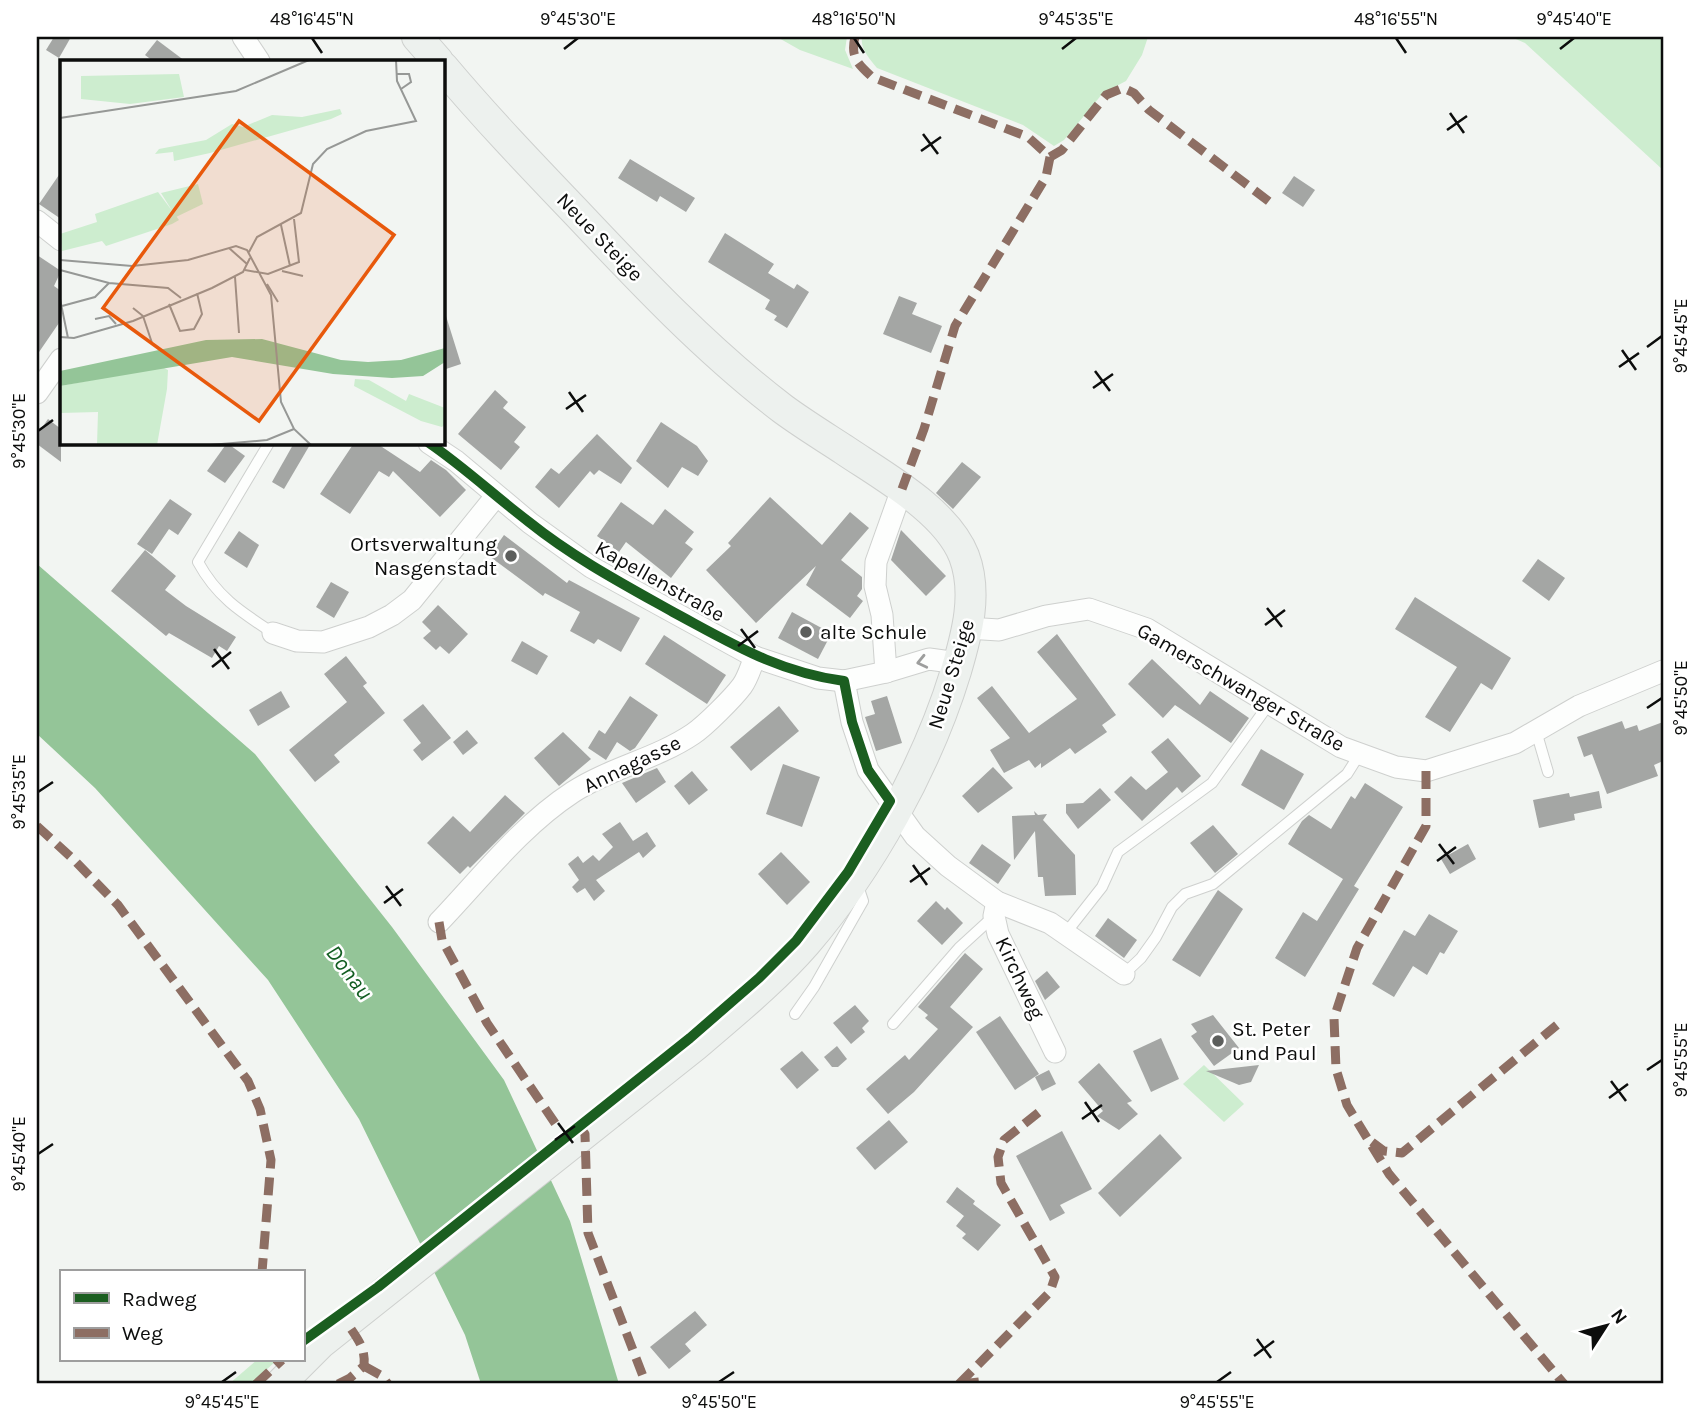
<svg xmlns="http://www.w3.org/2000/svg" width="1700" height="1421" viewBox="0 0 1700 1421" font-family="Karla,sans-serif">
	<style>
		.green { fill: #cdedcf }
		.water { fill: #94c598 }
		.building { fill: #a4a6a4 }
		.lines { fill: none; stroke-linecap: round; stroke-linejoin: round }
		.lane-casing { stroke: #ced0ce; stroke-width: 12 }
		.street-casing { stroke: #ced0ce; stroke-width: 23 }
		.secondary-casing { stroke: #ced0ce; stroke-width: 32 }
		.lane { stroke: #fdfefd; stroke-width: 10 }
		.street { stroke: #fdfefd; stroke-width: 21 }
		.secondary { stroke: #edf1ee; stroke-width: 30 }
		.quiet { stroke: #8d6e63; stroke-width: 9; stroke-dasharray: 18 9; stroke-linecap: butt }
		.cycleway-casing { stroke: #fff; stroke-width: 15 }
		.cycleway { stroke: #1b5e20; stroke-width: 10 }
		.oneway { stroke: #9d9e9d }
		.ticks { fill: none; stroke: #0c0d0c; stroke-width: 2.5 }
		.poi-dot { fill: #5c5e5c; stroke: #fff; stroke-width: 2.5 }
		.labels { text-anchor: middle; stroke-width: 5; stroke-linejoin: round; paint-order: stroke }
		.street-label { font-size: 21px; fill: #0c0d0c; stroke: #fff }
		.poi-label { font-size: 21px; fill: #0c0d0c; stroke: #fff; text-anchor: start }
		.water-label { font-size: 23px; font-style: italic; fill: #125d21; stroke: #fff }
		.inset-road { fill: none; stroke: #969896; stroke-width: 2 }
		.view { fill: #e8590c; fill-opacity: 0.15; stroke: #e8590c; stroke-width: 3.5 }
		.inset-edge { fill: none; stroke: #0c0d0c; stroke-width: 3.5 }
		.neatline { fill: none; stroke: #0c0d0c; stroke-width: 2.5 }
		.ticks-label { font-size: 18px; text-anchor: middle; fill: #0c0d0c }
	</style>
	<rect width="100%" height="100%" fill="#f2f5f2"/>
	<g class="green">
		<path d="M777 37H847L845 50 853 69 800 50Z"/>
		<path d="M862 37H1148L1142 55 1126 81 1103 93 1064 140 1054 146 1023 125 877 68C870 59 860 49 862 37Z"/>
		<path d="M1511 37H1663V170L1525 43Z"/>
		<path d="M1204 1065 1244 1104 1224 1122 1183 1084Z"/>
		<path d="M257 1360H277L251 1384H229Z"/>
	</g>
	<path class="water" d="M37 564 255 754 392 927 504 1080 570 1221 619 1384H481L465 1335 359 1119 268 980 95 788 37 734Z"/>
	<g class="building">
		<path d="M54 37H71L59 58 46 50Z"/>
		<path d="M157 40 185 61H153L145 55Z"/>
		<path d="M630 159 695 198 686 212 660 196 657 202 618 178Z"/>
		<path d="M61 172V219L39 204Z"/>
		<path d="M1294 176 1315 190 1303 207 1282 193Z"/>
		<path d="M725 233 774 264 768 273 794 289 797 284 809 292 787 328 774 320 777 316 765 309 770 300 708 262Z"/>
		<path d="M37 255 61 271 54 286 61 291V320L37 355Z"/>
		<path d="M899 296 917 303 912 314 942 326 931 353 883 334Z"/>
		<path d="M443 316H446L461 364 443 370Z"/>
		<path d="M495 390 508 402 503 408 526 427 514 442 520 447 501 470 458 434Z"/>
		<path d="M48 419 61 429V462L37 444V435Z"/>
		<path d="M661 422 697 446 708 461 698 476 682 467 668 488 636 461Z"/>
		<path d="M597 434 632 468 621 484 599 470 594 475 590 471 559 508 535 487 551 468 559 474Z"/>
		<path d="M227 443 245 456 225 483 207 471Z"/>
		<path d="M294 443H311L284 489 272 482Z"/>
		<path d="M354 443H376L420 472 431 460 446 470 466 490 440 517 393 471 389 477 379 471 350 514 320 494Z"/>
		<path d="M962 462 981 477 953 509 936 493Z"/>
		<path d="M770 497 822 545 850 512 869 528 841 560 862 577V589L857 596 863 601 850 618 806 585 816 566 756 623 706 570 731 546 728 543Z"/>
		<path d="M170 499 192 514 178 535 169 529 152 554 137 544Z"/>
		<path d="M621 502 653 525 665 509 694 532 685 543 693 549 671 578 626 542 619 552 597 536Z"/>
		<path d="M901 530 946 576 926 596 891 560Z"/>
		<path d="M239 531 259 545 247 568 224 553Z"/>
		<path d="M504 535 567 583 569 580 640 618 621 652 598 639 594 644 570 631 580 612 545 593 543 596 489 556Z"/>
		<path d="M145 550 176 576 165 590 186 606 236 637 227 651 219 646 212 658 169 633 166 636 111 591Z"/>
		<path d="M1538 559 1565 578 1549 601 1522 581Z"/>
		<path d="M331 582 349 592 334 618 316 607Z"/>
		<path d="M1415 597 1511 658 1492 690 1481 683 1450 732 1425 717 1457 667 1395 629Z"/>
		<path d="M438 605 468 634 449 654 440 646 436 650 423 638 431 631 422 622Z"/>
		<path d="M792 612 829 632V638L818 659 778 638Z"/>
		<path d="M1057 634 1116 715 1102 725 1107 732 1075 754 1070 748 1041 768V763L1035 768 1029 760 1004 773 990 750 1010 738 977 698 992 686 1029 733 1077 699 1037 652Z"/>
		<path d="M664 635 726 675 707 704 645 664Z"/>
		<path d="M522 641 548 656 537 675 511 661Z"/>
		<path d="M346 656 367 683 363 686 385 713 334 755 340 762 315 782 289 750 347 702 324 674Z"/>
		<path d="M1152 659 1200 705 1210 691 1249 718 1231 743 1175 705 1163 718 1128 684Z"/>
		<path d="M281 691 290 707 258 726 249 710Z"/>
		<path d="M630 696 658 715 635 748 630 751 617 742 606 760 588 748 599 730 605 734Z"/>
		<path d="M887 696 902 743 876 751 865 717 875 714 871 701Z"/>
		<path d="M423 704 451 738 422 761 413 750 421 743 403 720Z"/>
		<path d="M779 706 799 731 751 771 730 747Z"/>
		<path d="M1622 721 1625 729 1637 725 1639 731 1663 722V761L1654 765 1658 776 1607 794 1592 754 1584 757 1577 737Z"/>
		<path d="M467 730 478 743 463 755 453 742Z"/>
		<path d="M563 732 591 759 559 786 534 758Z"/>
		<path d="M1168 738 1201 776 1182 793 1177 787 1142 821 1114 792 1131 776 1146 790 1168 772 1151 752Z"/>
		<path d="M1261 749 1304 774 1284 810 1241 785Z"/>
		<path d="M783 764 820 777 802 827 766 814Z"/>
		<path d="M993 767 1013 788 978 813 962 796Z"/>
		<path d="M657 768 666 782 636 803 622 783Z"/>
		<path d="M692 771 708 790 689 805 674 786Z"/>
		<path d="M1365 783 1403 807 1354 886 1359 889 1305 977 1275 958 1303 912 1317 921 1343 879 1288 844 1302 821 1309 815 1331 829 1351 796 1355 799Z"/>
		<path d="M1100 788 1111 800 1078 829 1066 813V804L1083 803Z"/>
		<path d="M1599 791 1602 808 1574 814 1575 820 1539 828 1533 800 1569 793 1570 797Z"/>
		<path d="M505 795 525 813 470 868 468 866 460 874 427 843 453 816 470 832Z"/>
		<path d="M1034 811 1038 815 1047 814 1043 820 1075 855 1076 895 1045 896 1043 877H1038L1035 831 1014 860 1012 816 1035 815Z"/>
		<path d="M620 822 633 841 647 832 656 846 643 858 639 852 596 880 605 891 594 901 585 888 577 893 572 887 579 880 568 864 578 856 583 863 593 855 599 861 613 847 602 834Z"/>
		<path d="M1213 825 1238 854 1215 873 1190 843Z"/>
		<path d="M982 844 1011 865 998 884 969 863Z"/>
		<path d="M1468 844 1476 859 1450 874 1441 859Z"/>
		<path d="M781 852 810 882 787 905 758 874Z"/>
		<path d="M1218 890 1243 909 1200 977 1172 960Z"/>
		<path d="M936 901 945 910 947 907 963 923 942 945 917 921Z"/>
		<path d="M1429 914 1458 931 1444 954 1440 952 1427 975 1413 966 1394 997 1372 984 1404 930 1415 936Z"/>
		<path d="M1108 918 1137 940 1124 958 1095 936Z"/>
		<path d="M965 953 983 969 950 1007 973 1027 914 1092 888 1114 866 1089 905 1055 909 1060 938 1029 925 1018 928 1015 918 1007Z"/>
		<path d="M1047 971 1060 987 1045 1000 1035 981Z"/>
		<path d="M855 1005 869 1021 862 1028 865 1032 851 1044 833 1023Z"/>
		<path d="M1213 1015 1239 1048 1214 1066 1191 1036 1197 1032 1191 1024Z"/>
		<path d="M1000 1016 1039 1074 1015 1090 976 1032Z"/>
		<path d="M1161 1038 1179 1079 1151 1092 1133 1051Z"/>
		<path d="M837 1046 847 1059 838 1067H832L824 1057Z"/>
		<path d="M802 1051 819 1070 797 1089 780 1069Z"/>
		<path d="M1099 1063 1132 1101 1127 1103 1138 1114 1119 1130 1097 1116 1103 1111 1078 1082Z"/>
		<path d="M1259 1065 1251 1082 1239 1085 1206 1071Z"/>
		<path d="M1049 1070 1056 1084 1042 1091 1035 1077Z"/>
		<path d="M889 1120 908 1142 875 1170 856 1148Z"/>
		<path d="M1062 1131 1092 1189 1060 1205 1065 1213 1050 1221 1016 1156Z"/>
		<path d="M1160 1134 1182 1158 1120 1217 1098 1193Z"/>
		<path d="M957 1187 975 1201 973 1204 1001 1225 978 1251 962 1238 966 1234 956 1226 964 1216 946 1202Z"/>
		<path d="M695 1311 707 1325 685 1344 691 1351 669 1369 650 1347Z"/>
	</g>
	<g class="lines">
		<defs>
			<g id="lane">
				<path d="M269 443 198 562C217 597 241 612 273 633"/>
				<path d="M1536 731 1548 772"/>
				<path d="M1065 934 1102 887 1118 852 1212 783 1269 704"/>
				<path d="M1124 974 1141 958 1156 937 1172 907 1185 894 1213 884 1347 774 1359 755"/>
				<path d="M795 1014 814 987 863 901 857 883"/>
				<path d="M893 1024 959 948 994 916"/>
			</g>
			<g id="street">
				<path d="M243 37 259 61"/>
				<path d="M37 221 61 240"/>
				<path d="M37 393 61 359"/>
				<path d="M429 443 456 461 530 523 591 567 755 657 818 678 844 681 886 672 929 659 958 663"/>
				<path d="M967 628 999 630 1046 616 1089 609 1147 629 1341 747 1396 767 1426 771 1515 743 1579 706 1663 671"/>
				<path d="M273 633 297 641 323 642 369 627 392 615 412 600 496 496"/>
				<path d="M886 672 882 615 875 586 876 562 902 489"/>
				<path d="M844 681 852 722 868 770 915 836 948 866 997 902 1050 923 1124 974"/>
				<path d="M997 902 994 916 998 934 1055 1052"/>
				<path d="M439 922C481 878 521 826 573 792 610 768 656 759 693 734 705 726 733 698 742 686 748 678 751 666 755 657"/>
			</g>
			<g id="secondary">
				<path d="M417 37 438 61"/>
				<path d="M280 1384 321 1343 696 1045C733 1013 773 981 806 943 871 867 927 766 956 671 967 634 978 593 964 556 946 510 881 475 843 449 823 436 802 423 783 409 707 351 641 281 575 211 530 164 485 117 443 67"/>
			</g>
		</defs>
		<use href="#lane" class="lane-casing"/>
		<use href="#street" class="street-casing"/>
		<use href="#secondary" class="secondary-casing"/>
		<use href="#lane" class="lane"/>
		<use href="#street" class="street"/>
		<use href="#secondary" class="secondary"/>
		<g class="quiet">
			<path d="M855 37C850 57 858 64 872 77L1028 137 1050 157 1046 177 955 326 924 429 902 489"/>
			<path d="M1050 157 1062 150 1106 95 1123 88 1134 93 1149 110 1271 203"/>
			<path d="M1426 771V826L1357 948 1334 1018 1336 1069 1347 1105 1389 1174 1564 1384"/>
			<path d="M37 826 73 859 118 905 248 1081 260 1109 271 1160 262 1272"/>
			<path d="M439 922 442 940 487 1023 559 1129"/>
			<path d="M579 1126 585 1134 588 1233 646 1384"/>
			<path d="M1372 1142 1384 1151 1402 1153 1557 1025"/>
			<path d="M364 1366 382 1376 388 1384"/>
			<path d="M256 1384 282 1360"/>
			<path d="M338 1384 350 1378 364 1366C366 1348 357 1338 347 1323"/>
			<path d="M959 1384 1050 1292 1055 1277 1001 1183 998 1157 1004 1140 1039 1112"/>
			<path d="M961 1384 979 1382 984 1384"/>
		</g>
		<defs>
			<path id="cycleway" d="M303 1341 378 1287 690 1038 759 978 796 941 848 872 890 801 868 770 852 722 844 681C777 672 731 643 673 612 623 584 574 558 529 522 495 496 464 467 429 443"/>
		</defs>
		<use href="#cycleway" class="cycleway-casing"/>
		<use href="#cycleway" class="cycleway"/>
	</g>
	<defs><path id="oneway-chevron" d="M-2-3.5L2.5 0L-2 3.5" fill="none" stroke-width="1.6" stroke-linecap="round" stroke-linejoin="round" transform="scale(1.75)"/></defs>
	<use class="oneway" href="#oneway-chevron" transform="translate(922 662) rotate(167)"/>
	<path class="ticks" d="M312 38 322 53M854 38 864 53M1396 38 1406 53M564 49 578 38M1062 49 1076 38M1560 49 1574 38M1450 113 1464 133M1447 130 1467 116M923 134 938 154M921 151 941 137M1647 347 1662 336M1622 350 1636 370M1619 367 1639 353M1095 371 1110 391M1093 388 1113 374M569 392 583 412M566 409 586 395M38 431 53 420M1267 608 1282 627M1265 625 1285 610M741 629 755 648M738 646 758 631M214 649 229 669M212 667 231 652M1647 708 1662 698M38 792 53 782M1439 844 1454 864M1437 861 1456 847M913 865 927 885M910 882 930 868M386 886 401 906M384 903 403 889M1647 1070 1662 1060M1611 1081 1626 1101M1609 1098 1628 1084M1085 1102 1099 1122M1082 1119 1102 1105M558 1123 573 1143M555 1140 575 1126M38 1154 53 1144M1257 1339 1271 1358M1254 1356 1274 1341M222 1382 236 1372M719 1382 734 1372M1217 1382 1231 1372"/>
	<g class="poi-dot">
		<circle cx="511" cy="556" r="7"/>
		<circle cx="806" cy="632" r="7"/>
		<circle cx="1218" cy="1041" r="7"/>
	</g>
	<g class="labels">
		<g class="street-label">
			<text transform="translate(600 237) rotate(46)" y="7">Neue Steige</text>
			<text transform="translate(660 581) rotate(29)" y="7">Kapellenstraße</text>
			<text transform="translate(951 674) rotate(-73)" y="7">Neue Steige</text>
			<text transform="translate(1241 687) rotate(30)" y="7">Gamerschwanger Straße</text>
			<text transform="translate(632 764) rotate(-26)" y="7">Annagasse</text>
			<text transform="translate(1020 978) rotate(65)" y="7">Kirchweg</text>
		</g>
		<g class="poi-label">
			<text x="497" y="551" text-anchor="end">Ortsverwaltung<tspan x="497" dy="24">Nasgenstadt</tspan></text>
			<text x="820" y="639">alte Schule</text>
			<text x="1232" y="1036">St. Peter<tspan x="1232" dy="24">und Paul</tspan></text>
		</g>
		<g class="water-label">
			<text transform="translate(350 972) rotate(53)" y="8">Donau</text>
		</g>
	</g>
	<g transform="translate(60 60)">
		<rect width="385" height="385" fill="#f2f5f2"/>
		<path d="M119 14 124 37 70 44 21 39V16ZM280 49 282 54 271 59 150 93 114 101 113 92 95 94 99 89 146 80 172 64 183 67 212 55 242 57ZM138 124 143 144 116 157 101 133ZM98 132 119 160 112 164 46 186 42 181 2 191 0 174 37 162 35 154ZM102 307 108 310 107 329 97 385H37L38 352 0 353V326ZM295 319 309 320 346 341 349 334 385 348V364L382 367 361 361 294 326Z" fill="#cdedcf"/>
		<path d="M202 279 281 300 308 302 341 300 385 288V302L363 316 332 318 273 314 172 297 0 326V311L146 280Z" fill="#94c598"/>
		<path class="inset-road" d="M336 14H349L351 22 341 29M0 58 176 31 249 0M221 165 230 206M169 188 187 204M189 192 197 177 241 153 253 104 267 89 306 71 356 61 337 21 336 0M0 200 72 206 128 200 176 186 187 190 211 235 221 342 234 369 251 385M0 210 49 223 108 228 121 238M185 210 208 214 239 202 234 159M222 211 243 216M175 217 179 273M207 224 218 242M0 239 8 278M109 244 120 271 134 269 142 254 137 233M2 246 35 237 49 223M73 248 83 256 92 283M35 259 49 256 56 264M0 277 14 278 73 261 152 228 183 212 190 198M150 385 207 380 234 369"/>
		<path class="view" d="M179 61 334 175 199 361 43 248Z"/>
		<rect width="385" height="385" class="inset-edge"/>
	</g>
	<rect width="1700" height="1421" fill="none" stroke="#ffffff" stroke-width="77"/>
	<rect x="60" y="1270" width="245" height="91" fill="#ffffff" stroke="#9e9e9e" stroke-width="2"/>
	<rect x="74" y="1293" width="35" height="10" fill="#1b5e20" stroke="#9e9e9e" stroke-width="2"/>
	<text x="122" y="1306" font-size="21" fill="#0c0d0c">Radweg</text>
	<rect x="74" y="1328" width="35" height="10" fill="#8d6e63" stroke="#9e9e9e" stroke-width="2"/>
	<text x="122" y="1340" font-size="21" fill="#0c0d0c">Weg</text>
	<g transform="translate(1606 1326) rotate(54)" stroke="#ffffff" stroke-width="5" paint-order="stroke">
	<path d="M0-5L12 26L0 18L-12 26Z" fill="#0c0d0c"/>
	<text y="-10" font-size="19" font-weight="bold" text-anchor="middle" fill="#0c0d0c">N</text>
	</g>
	<rect x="38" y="38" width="1624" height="1344" class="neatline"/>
	<g class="ticks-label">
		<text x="312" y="25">48°16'45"N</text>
		<text x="578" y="25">9°45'30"E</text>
		<text x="854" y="25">48°16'50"N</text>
		<text x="1076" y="25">9°45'35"E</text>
		<text x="1396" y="25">48°16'55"N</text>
		<text x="1574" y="25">9°45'40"E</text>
		<text transform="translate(1681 336) rotate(-90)" y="6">9°45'45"E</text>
		<text transform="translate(19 431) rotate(-90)" y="6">9°45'30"E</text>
		<text transform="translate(1681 698) rotate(-90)" y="6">9°45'50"E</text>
		<text transform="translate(19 792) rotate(-90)" y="6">9°45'35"E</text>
		<text transform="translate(1681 1060) rotate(-90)" y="6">9°45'55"E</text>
		<text transform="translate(19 1154) rotate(-90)" y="6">9°45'40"E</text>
		<text x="222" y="1408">9°45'45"E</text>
		<text x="719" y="1408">9°45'50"E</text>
		<text x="1217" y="1408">9°45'55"E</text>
	</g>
</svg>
